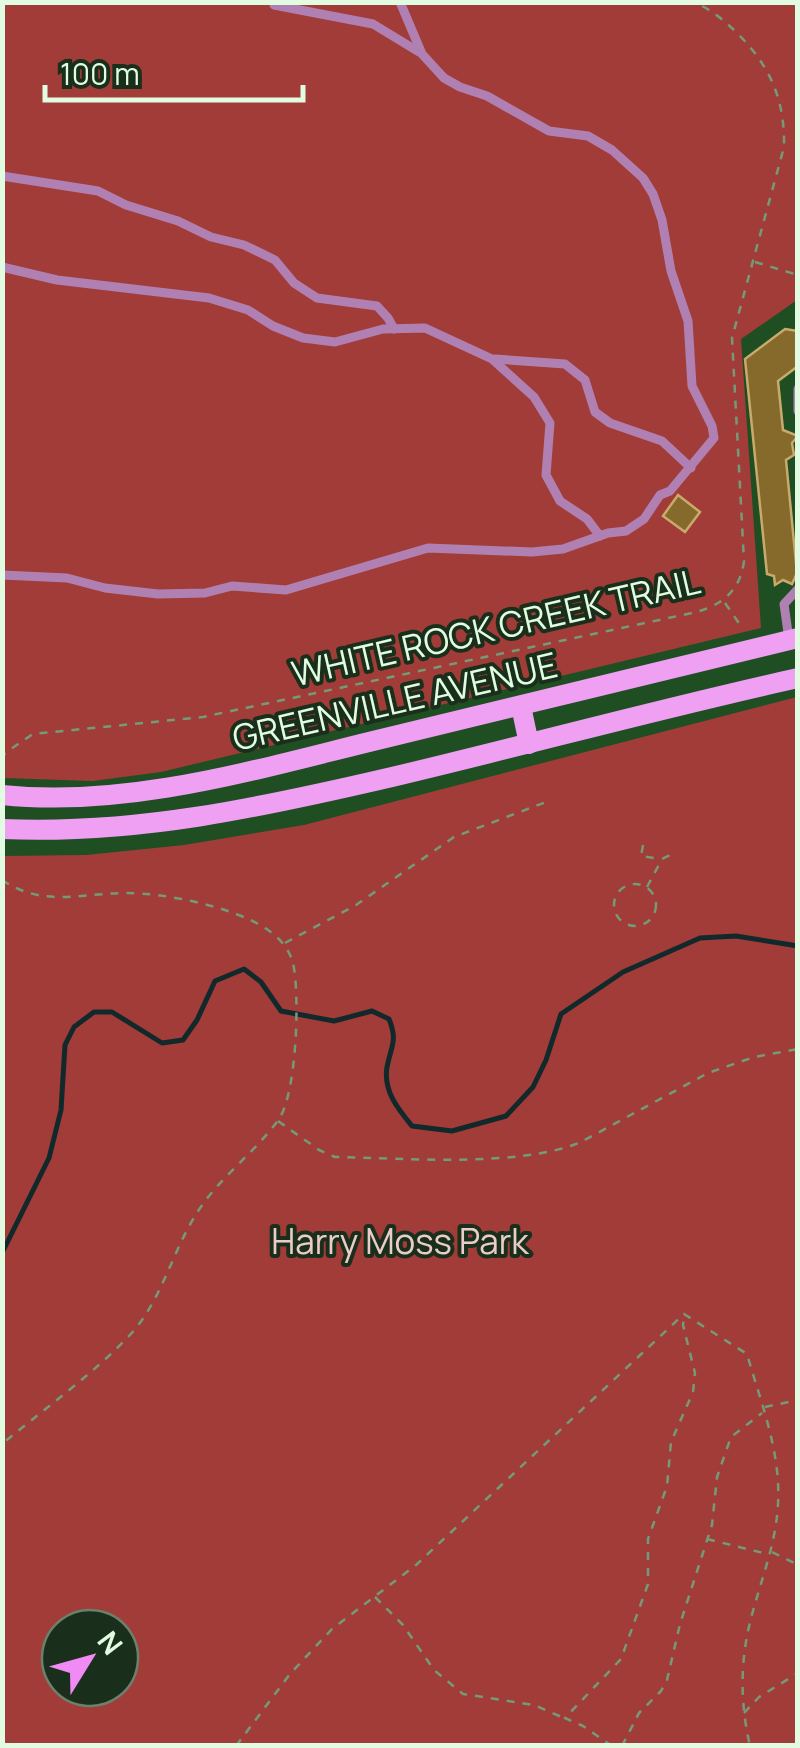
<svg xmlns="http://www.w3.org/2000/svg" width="800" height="1748" viewBox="0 0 800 1748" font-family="Manrope,sans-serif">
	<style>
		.green { fill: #a23c38; fill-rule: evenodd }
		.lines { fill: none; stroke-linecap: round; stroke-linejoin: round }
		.stream { stroke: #12292c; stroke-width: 5 }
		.building { fill: #856a2b; stroke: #c8ab6c; stroke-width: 2.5 }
		.path { stroke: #759a77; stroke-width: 2.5; stroke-dasharray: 8 8; stroke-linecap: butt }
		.service { stroke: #b180b3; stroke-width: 9 }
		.secondary { stroke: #efa0f2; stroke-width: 20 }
		.labels { text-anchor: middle; stroke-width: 8; stroke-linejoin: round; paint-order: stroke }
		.street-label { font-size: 35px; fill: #e2fce2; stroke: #1a2f1b }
		.park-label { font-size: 35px; fill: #eaccc8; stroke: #1a2f1b }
	</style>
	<rect width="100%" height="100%" fill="#1f4e23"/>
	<g class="green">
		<path d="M2 3H797V300L741 339 761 628 161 772 93 781 3 778Z"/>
		<path d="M797 697V1745H3V856L86 855 184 845 304 825ZM120 1628V1688H60V1628Z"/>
	</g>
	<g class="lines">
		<path class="stream" d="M2 1253 49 1158 61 1110 65 1045 74 1027 94 1012H112L162 1043 183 1040 197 1020 215 981 244 969 261 982 281 1011 334 1021 372 1011 389 1019C398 1041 391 1046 387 1067 383 1091 398 1109 412 1126L452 1131 506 1116 533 1087 546 1060 561 1014 623 972 700 938 736 936 798 946"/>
	</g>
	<g class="building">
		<path d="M785 329 798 331V366L778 381 783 430 798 436 792 443 794 455 786 460 797 573 792 584 783 580 775 585 774 576 767 574 745 359Z"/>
		<path d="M678 495 700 512 685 532 663 516Z"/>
	</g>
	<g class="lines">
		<g class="path">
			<path d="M755 262 798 275"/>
			<path d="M725 603 743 629"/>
			<path d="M2 760 5 753 33 734 203 717 692 613C721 606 740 592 744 561L732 338 784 147C785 101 771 67 738 34 725 21 711 9 693 2"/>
			<path d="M643 845 641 856 661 859"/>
			<path d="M2 880C44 908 80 893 127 893 165 893 233 907 265 928 278 936 289 948 293 963 300 994 297 1092 279 1119 254 1154 217 1179 195 1216 171 1255 161 1302 129 1336 92 1375 44 1409 2 1444"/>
			<circle cx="635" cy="905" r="21"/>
			<path d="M647 887 662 859 676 852"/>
			<path d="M285 943 356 905 454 837 546 802"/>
			<path d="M278 1121 319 1150 335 1157C405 1158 519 1168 581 1142L708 1073 754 1057 798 1049"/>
			<path d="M765 1407 798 1400"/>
			<path d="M707 1539 767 1554"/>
			<path d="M772 1552 798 1565"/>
			<path d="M375 1597 403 1625 434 1670 463 1694 534 1705 564 1718"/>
			<path d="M744 1713 759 1697 798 1673"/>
			<path d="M236 1746 290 1674 332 1629 416 1565 684 1314 747 1354C761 1403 781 1452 778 1504 776 1548 757 1589 748 1631 740 1670 741 1707 750 1746"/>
			<path d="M612 1746 583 1726 565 1718 621 1659 648 1584V1539L667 1486 671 1442 693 1392 695 1373 683 1325 684 1316"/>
			<path d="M622 1746 639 1713 661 1691 667 1680 680 1624 712 1525 717 1477 731 1437 762 1413"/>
		</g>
		<g class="service">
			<path d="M274 5 373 24 419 52"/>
			<path d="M2 176 98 191 126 205 178 221 211 237 244 245 275 260 294 283 317 298 377 306 388 318 394 329"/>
			<path d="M2 267 57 280 209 298 248 310 273 326 303 338 335 342 383 329 425 328 492 359 534 397 550 423 546 475 560 501 587 519 600 536"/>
			<path d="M495 359 565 364 585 380 595 412 610 423 662 441 691 468"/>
			<path d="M798 389V411"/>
			<path d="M2 575 67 578 105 588 158 594 205 593 232 586 286 590 428 548 532 552 563 549 608 533 626 531 644 519 660 495 670 491 714 438 712 426 692 386 688 321 671 271 662 220 653 194 643 178 612 150 588 136 549 131 487 96 460 87 444 78 422 54 400 2"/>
			<path d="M789 640 784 604 798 589"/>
		</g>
		<g class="secondary">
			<path d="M521 706 529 744"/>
			<path d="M2 795C125 808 251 771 369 742 512 708 655 672 798 638"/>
			<path d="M2 829C136 835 263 807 392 777 527 745 662 708 798 678"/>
		</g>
	</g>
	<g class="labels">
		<g class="street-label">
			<text transform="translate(496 628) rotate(-13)" y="12">WHITE ROCK CREEK TRAIL</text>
			<text transform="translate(395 702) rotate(-13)" y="12">GREENVILLE AVENUE</text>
		</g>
		<g class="park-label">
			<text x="400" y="1254">Harry Moss Park</text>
		</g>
	</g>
	<rect width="800" height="1748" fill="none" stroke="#e2fce2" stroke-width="10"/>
	<g transform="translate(90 1658) rotate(53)"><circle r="48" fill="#1a2f1b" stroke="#6a816b" stroke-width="2.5"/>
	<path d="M0-8L18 38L0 25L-18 38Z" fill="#f08bf5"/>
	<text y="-15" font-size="28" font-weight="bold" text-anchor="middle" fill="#e2fce2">N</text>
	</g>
	<path d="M45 85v15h258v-15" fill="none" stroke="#e2fce2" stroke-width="5"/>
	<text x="60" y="85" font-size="30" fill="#e2fce2" stroke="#1a2f1b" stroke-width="8" paint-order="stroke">100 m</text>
</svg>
